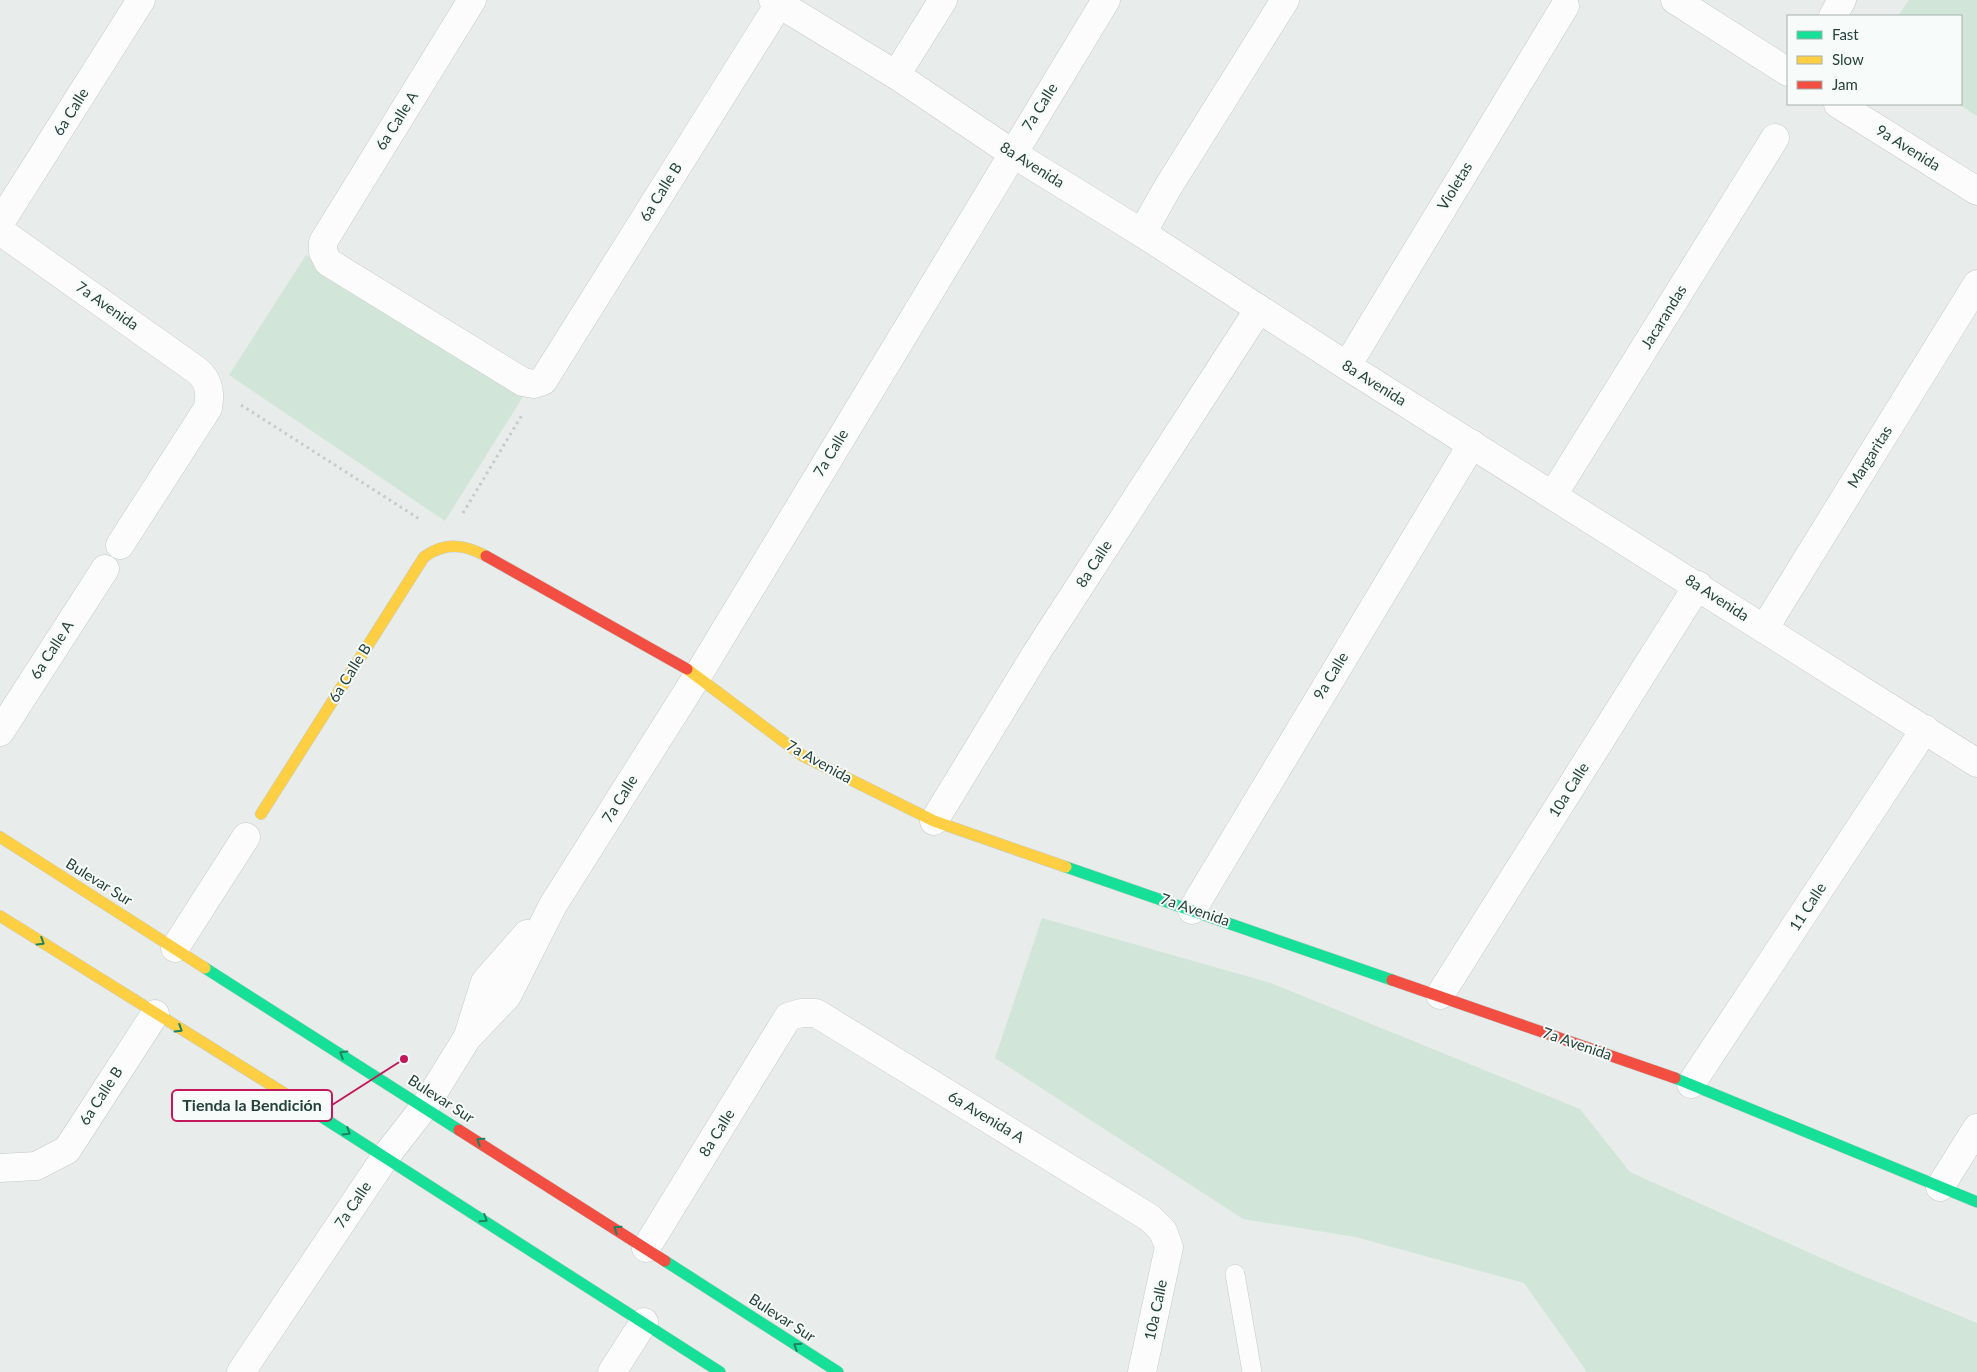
<svg xmlns="http://www.w3.org/2000/svg" width="1977" height="1372" viewBox="0 0 1977 1372" font-family="Lato,sans-serif">
	<style>
		.green { fill: #d1e6d8 }
		.lines { fill: none; stroke-linecap: round; stroke-linejoin: round }
		.lane-casing { stroke: #c5cac8; stroke-width: 20 }
		.street-casing { stroke: #c5cac8; stroke-width: 29 }
		.fast-casing { stroke: #c3cbc8; stroke-width: 12 }
		.slow-casing { stroke: #c3cbc8; stroke-width: 12 }
		.jam-casing { stroke: #c3cbc8; stroke-width: 12 }
		.path { stroke: #c3ccca; stroke-width: 3; stroke-dasharray: 2.5 4; stroke-linecap: butt }
		.lane { stroke: #fcfcfc; stroke-width: 19 }
		.street { stroke: #fcfcfc; stroke-width: 28 }
		.fast { stroke: #16e098; stroke-width: 11 }
		.slow { stroke: #ffcf43; stroke-width: 11 }
		.jam { stroke: #f24e42; stroke-width: 11 }
		.oneway { stroke: #1e8160 }
		.labels { text-anchor: middle; stroke-width: 4; stroke-linejoin: round; paint-order: stroke }
		.street-label { font-size: 15px; fill: #24423a; stroke: #f7fbf9 }
		.leader { fill: none; stroke: #c2185b; stroke-width: 2 }
		.callout-dot { fill: #c2185b; stroke: #f7fbf9; stroke-width: 2 }
		.callout { fill: #f7fbf9; stroke: #c2185b; stroke-width: 2 }
		.callout-label { font-size: 16px; text-anchor: middle; font-weight: bold; fill: #24423a }
	</style>
	<rect width="100%" height="100%" fill="#e8edeb"/>
	<g class="green">
		<path d="M1909 0H1977V116L1958 104H1961V16H1898Z"/>
		<path d="M306 255 526 392 445 521 229 375Z"/>
		<path d="M1042 918 1271 983 1580 1109 1630 1172 1839 1266 1977 1323V1372H1587L1524 1283 1355 1237 1243 1219 995 1058Z"/>
	</g>
	<g class="lines">
		<defs>
			<path id="lane" d="M1235 1274 1252 1372"/>
			<g id="street">
				<path d="M472 0 323 242V252L328 262 523 382 534 384 543 381 779 4"/>
				<path d="M773 0 896 75 1012 153 1142 233 1347 366 1977 763"/>
				<path d="M1675 0 1788 72"/>
				<path d="M1833 16 1842 0"/>
				<path d="M896 75 943 0"/>
				<path d="M1838 104 1977 191"/>
				<path d="M0 223 141 0"/>
				<path d="M0 231 195 369C209 379 211 392 208 408L120 545"/>
				<path d="M1142 233 1168 187 1285 0"/>
				<path d="M1347 366 1565 6"/>
				<path d="M1553 495 1775 138"/>
				<path d="M1764 629 1977 284"/>
				<path d="M0 732 105 569"/>
				<path d="M934 821 1037 652 1259 309"/>
				<path d="M1192 910 1472 444"/>
				<path d="M175 948 246 837"/>
				<path d="M1440 995 1698 585"/>
				<path d="M469 1033 485 982 527 934"/>
				<path d="M1691 1084 1925 729"/>
				<path d="M0 1168 36 1166 67 1150 155 1014"/>
				<path d="M1940 1187 1977 1128"/>
				<path d="M646 1248 788 1017 801 1013H816L1150 1218 1163 1231 1169 1247 1142 1372"/>
				<path d="M241 1372 386 1156 425 1106 467 1038 507 996 553 905 698 675 1106 0"/>
				<path d="M612 1372 644 1322"/>
			</g>
			<g id="fast">
				<path d="M1066 867 1392 980"/>
				<path d="M205 968 459 1130"/>
				<path d="M1675 1078 1977 1202"/>
				<path d="M300 1103 720 1372"/>
				<path d="M665 1261 838 1372"/>
			</g>
			<g id="slow">
				<path d="M687 669 803 756 934 821 1066 867"/>
				<path d="M261 814 424 557C445 542 464 544 486 556"/>
				<path d="M0 837 205 968"/>
				<path d="M0 916 300 1103"/>
			</g>
			<g id="jam">
				<path d="M486 556 687 669"/>
				<path d="M1392 980 1675 1078"/>
				<path d="M459 1130 665 1261"/>
			</g>
		</defs>
		<use href="#lane" class="lane-casing"/>
		<use href="#street" class="street-casing"/>
		<use href="#fast" class="fast-casing"/>
		<use href="#slow" class="slow-casing"/>
		<use href="#jam" class="jam-casing"/>
		<g class="path">
			<path d="M241 405 421 520"/>
			<path d="M463 513 522 415"/>
		</g>
		<use href="#lane" class="lane"/>
		<use href="#street" class="street"/>
		<use href="#fast" class="fast"/>
		<use href="#slow" class="slow"/>
		<use href="#jam" class="jam"/>
	</g>
	<defs><path id="oneway-chevron" d="M-2-3.5L2.5 0L-2 3.5" fill="none" stroke-width="1.6" stroke-linecap="round" stroke-linejoin="round" transform="scale(1.25)"/></defs>
	<g class="oneway">
		<use href="#oneway-chevron" transform="translate(41 942) rotate(32)"/>
		<use href="#oneway-chevron" transform="translate(179 1029) rotate(32)"/>
		<use href="#oneway-chevron" transform="translate(343 1054) rotate(-148)"/>
		<use href="#oneway-chevron" transform="translate(347 1132) rotate(32)"/>
		<use href="#oneway-chevron" transform="translate(480 1141) rotate(-147)"/>
		<use href="#oneway-chevron" transform="translate(484 1219) rotate(33)"/>
		<use href="#oneway-chevron" transform="translate(617 1229) rotate(-147)"/>
		<use href="#oneway-chevron" transform="translate(797 1346) rotate(-147)"/>
	</g>
	<g class="labels">
		<g class="street-label">
			<text transform="translate(1040 107) rotate(-58)" y="5">7a Calle</text>
			<text transform="translate(71 112) rotate(-58)" y="5">6a Calle</text>
			<text transform="translate(397 121) rotate(-58)" y="5">6a Calle A</text>
			<text transform="translate(1908 148) rotate(32)" y="5">9a Avenida</text>
			<text transform="translate(1032 165) rotate(32)" y="5">8a Avenida</text>
			<text transform="translate(1455 186) rotate(-59)" y="5">Violetas</text>
			<text transform="translate(661 192) rotate(-58)" y="5">6a Calle B</text>
			<text transform="translate(107 306) rotate(35)" y="5">7a Avenida</text>
			<text transform="translate(1664 317) rotate(-58)" y="5">Jacarandas</text>
			<text transform="translate(1374 383) rotate(32)" y="5">8a Avenida</text>
			<text transform="translate(831 453) rotate(-59)" y="5">7a Calle</text>
			<text transform="translate(1870 457) rotate(-58)" y="5">Margaritas</text>
			<text transform="translate(1094 564) rotate(-57)" y="5">8a Calle</text>
			<text transform="translate(1717 598) rotate(33)" y="5">8a Avenida</text>
			<text transform="translate(52 650) rotate(-57)" y="5">6a Calle A</text>
			<text transform="translate(350 673) rotate(-58)" y="5">6a Calle B</text>
			<text transform="translate(1331 676) rotate(-59)" y="5">9a Calle</text>
			<text transform="translate(819 762) rotate(29)" y="5">7a Avenida</text>
			<text transform="translate(1569 790) rotate(-58)" y="5">10a Calle</text>
			<text transform="translate(620 799) rotate(-58)" y="5">7a Calle</text>
			<text transform="translate(99 882) rotate(32)" y="5">Bulevar Sur</text>
			<text transform="translate(1808 907) rotate(-57)" y="5">11 Calle</text>
			<text transform="translate(1195 910) rotate(19)" y="5">7a Avenida</text>
			<text transform="translate(1577 1044) rotate(19)" y="5">7a Avenida</text>
			<text transform="translate(101 1096) rotate(-57)" y="5">6a Calle B</text>
			<text transform="translate(441 1099) rotate(33)" y="5">Bulevar Sur</text>
			<text transform="translate(986 1117) rotate(31)" y="5">6a Avenida A</text>
			<text transform="translate(717 1133) rotate(-58)" y="5">8a Calle</text>
			<text transform="translate(353 1205) rotate(-56)" y="5">7a Calle</text>
			<text transform="translate(1156 1310) rotate(-78)" y="5">10a Calle</text>
			<text transform="translate(782 1318) rotate(33)" y="5">Bulevar Sur</text>
		</g>
	</g>
	<path class="leader" d="M404 1059L332 1105"/>
	<circle class="callout-dot" cx="404" cy="1059" r="5"/>
	<rect class="callout" x="172" y="1090" width="160" height="31" rx="5"/>
	<g class="callout-label">
		<text x="252" y="1111">Tienda la Bendición</text>
	</g>
	<rect x="1787" y="15" width="175" height="90" fill="#f7fbf9" stroke="#a3b1ad"/>
	<rect x="1797" y="31" width="25" height="8" fill="#16e098" stroke="#a3b1ad"/>
	<text x="1832" y="40" font-size="15" fill="#24423a">Fast</text>
	<rect x="1797" y="56" width="25" height="8" fill="#ffcf43" stroke="#a3b1ad"/>
	<text x="1832" y="65" font-size="15" fill="#24423a">Slow</text>
	<rect x="1797" y="81" width="25" height="8" fill="#f24e42" stroke="#a3b1ad"/>
	<text x="1832" y="90" font-size="15" fill="#24423a">Jam</text>
</svg>
